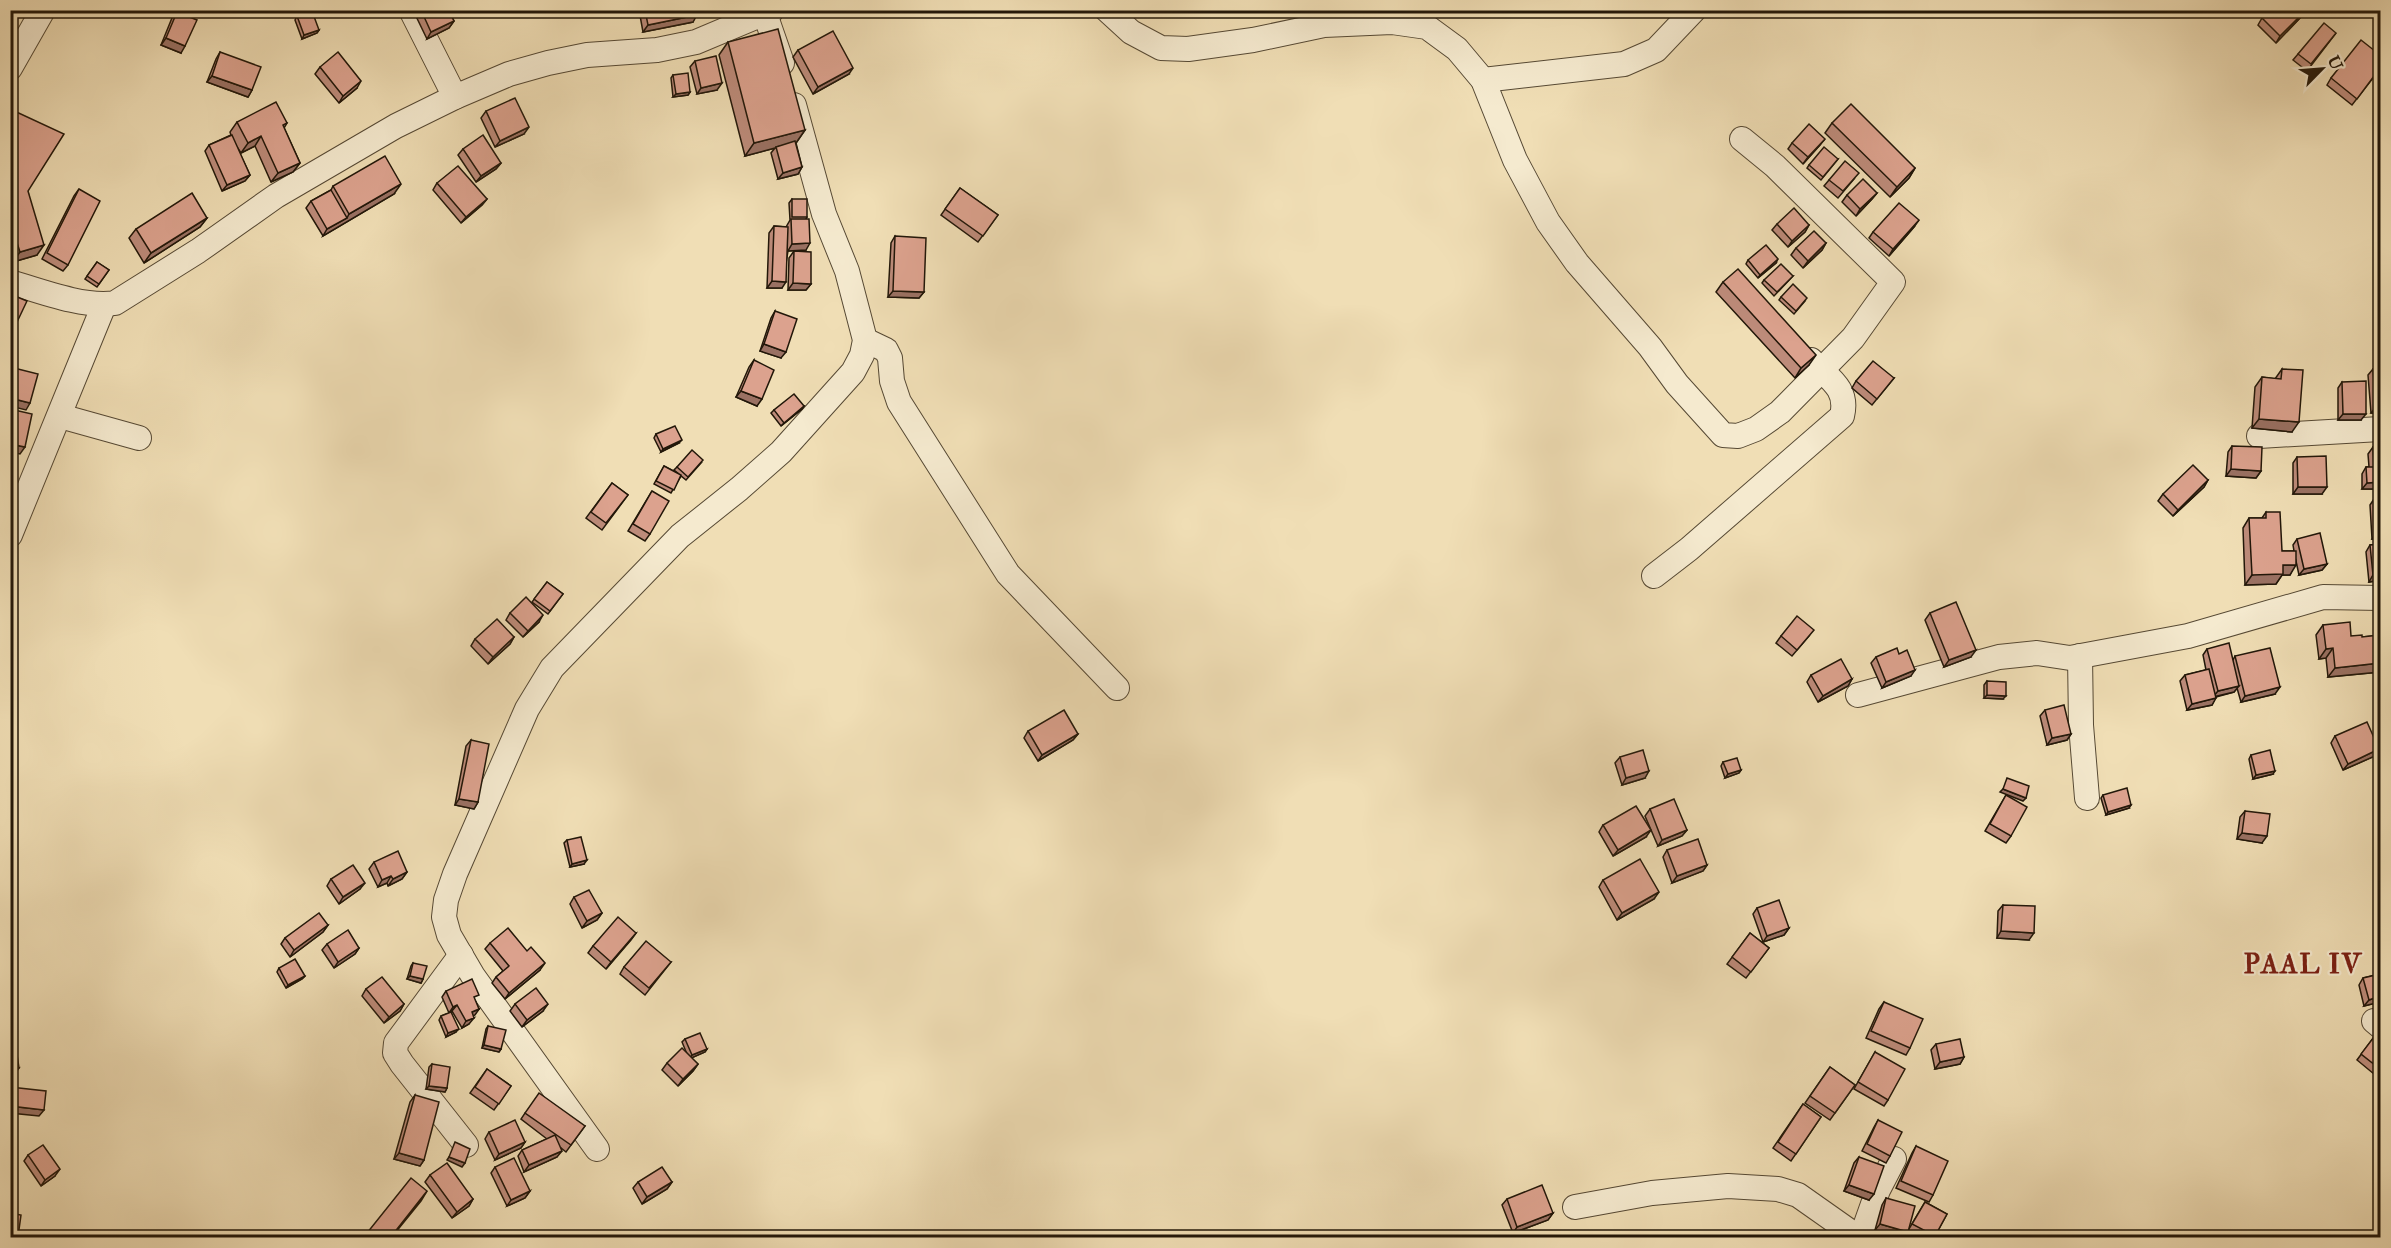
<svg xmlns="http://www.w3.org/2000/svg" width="2391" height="1248" viewBox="0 0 2391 1248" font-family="'IM FELL Double Pica',serif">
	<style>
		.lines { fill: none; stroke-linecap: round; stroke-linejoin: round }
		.minor-casing { stroke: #564934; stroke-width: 26 }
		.minor { stroke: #f5eacf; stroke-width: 24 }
		.wall { fill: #bd8b7a; stroke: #221709; stroke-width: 1.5 }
		.shaded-wall { fill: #9a7163; stroke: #221709; stroke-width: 1.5 }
		.building { fill: #dca28e; stroke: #221709; stroke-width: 1.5 }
		.labels { text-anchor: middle; stroke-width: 4.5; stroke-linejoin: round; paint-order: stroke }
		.district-label { font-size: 28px; font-weight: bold; letter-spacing: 1.5px; fill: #7a1f14; stroke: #f5eacf }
	</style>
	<rect width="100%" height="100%" fill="#f0deb5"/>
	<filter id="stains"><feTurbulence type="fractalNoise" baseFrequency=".00333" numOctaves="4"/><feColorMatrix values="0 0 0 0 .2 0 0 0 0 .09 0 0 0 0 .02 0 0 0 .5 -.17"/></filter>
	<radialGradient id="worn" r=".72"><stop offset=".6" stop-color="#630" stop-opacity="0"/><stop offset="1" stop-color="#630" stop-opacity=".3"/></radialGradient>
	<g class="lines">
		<defs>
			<g id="minor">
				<path d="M411 10 455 97"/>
				<path d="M1107 10 1131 32 1161 48 1188 49 1253 40 1324 25 1392 22 1427 27 1457 49 1483 80 1515 160 1548 222 1577 263 1650 347 1677 384 1723 435 1738 436 1756 429 1780 412 1853 338 1893 282 1775 166 1742 139"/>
				<path d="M765 14 782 63"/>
				<path d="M10 68 43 10"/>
				<path d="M1483 80 1624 64 1656 50 1694 10"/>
				<path d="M10 282C40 291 85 308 115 303L198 251 276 196 396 126 455 97 509 74 548 63 587 55 657 50 696 42 772 10"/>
				<path d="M865 340 886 350 890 358 892 381 899 402 1008 574 1117 688"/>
				<path d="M60 416 139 438"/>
				<path d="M2259 436 2380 429"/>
				<path d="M10 535 104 305"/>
				<path d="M1654 576 1689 549 1842 416C1849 388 1828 378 1811 360"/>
				<path d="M2080 656 2081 725 2087 798"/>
				<path d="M1858 695 1999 657 2037 653 2070 658 2188 636 2323 597 2380 598"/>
				<path d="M461 955 396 1043 395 1053 402 1064 466 1145"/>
				<path d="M2374 1021 2380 1026"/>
				<path d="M597 1149 473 976 449 935 444 917 446 900 455 874 527 709 552 668 680 536 739 489 781 452 853 372 862 355 865 340 858 313 847 271 824 214 794 105"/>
				<path d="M1575 1207 1652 1193 1728 1186 1778 1189 1798 1195 1859 1238"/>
				<path d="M1861 1238 1878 1190 1894 1159"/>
			</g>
		</defs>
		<use href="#minor" class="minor-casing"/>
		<use href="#minor" class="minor"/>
	</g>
	<g class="wall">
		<path d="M219 10H232L229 15Z"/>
		<path d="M413 10H448L454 21 449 28 427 39Z"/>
		<path d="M639 10H696L693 22 643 32Z"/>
		<path d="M177 12 181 53 161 45 172 18Z"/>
		<path d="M297 16 319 30 317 33 302 39 295 20Z"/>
		<path d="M2262 18H2300L2276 43 2258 25Z"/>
		<path d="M2336 33 2307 71 2293 60 2298 54Z"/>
		<path d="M728 42 805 130 796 143 802 167 798 174 778 179 771 153 775 148 745 156 719 55Z"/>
		<path d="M798 50 849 74 813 94 793 57Z"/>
		<path d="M220 52 252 90 248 97 207 82 216 59Z"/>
		<path d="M2380 55V69L2352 105 2327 85 2331 78Z"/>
		<path d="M695 61 717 90 697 94 690 67Z"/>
		<path d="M320 67 357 88 339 103 315 74Z"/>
		<path d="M673 75 690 92 688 95 673 97 671 78Z"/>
		<path d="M10 109 28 191 37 255 13 262 10 253Z"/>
		<path d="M486 111 524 134 495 147 481 118Z"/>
		<path d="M237 122 287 123 284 128 300 163 293 172 271 182 255 146 241 153 237 147 250 175 245 181 222 191 205 151 209 145 231 135 230 132Z"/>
		<path d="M1832 123 1915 168 1909 178 1890 197 1825 133Z"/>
		<path d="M1792 143 1820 145 1803 164 1788 149Z"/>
		<path d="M463 149 501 163 496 169 476 182 458 155Z"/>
		<path d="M1838 159 1821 180 1807 168 1809 165Z"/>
		<path d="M1854 179 1838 198 1824 186 1829 180Z"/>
		<path d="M437 183 487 199 482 205 461 223 433 190Z"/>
		<path d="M333 186 394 194 323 236 306 208 311 201 331 190Z"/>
		<path d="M960 188 998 215 978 242 941 215Z"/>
		<path d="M79 189 68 265 63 271 42 259 74 196Z"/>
		<path d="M1877 193 1872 199 1856 216 1842 202 1847 195Z"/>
		<path d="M792 199 807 217 806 219V250L788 251 782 288H767L769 233 774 226 786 227 790 220 789 203Z"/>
		<path d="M207 218 200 227 144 263 129 238 136 229Z"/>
		<path d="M1777 224 1809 225 1805 232 1788 247 1772 230Z"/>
		<path d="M1914 227 1889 256 1869 238 1873 232Z"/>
		<path d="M2380 227V242L2374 235Z"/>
		<path d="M895 236 924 292 919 298 888 297 891 243Z"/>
		<path d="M1826 243 1822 250 1803 268 1791 255 1796 248Z"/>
		<path d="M794 251 811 284 806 290H788L789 258Z"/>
		<path d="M1748 260 1776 263 1758 278 1746 264Z"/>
		<path d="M97 262 109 270 97 287 85 279Z"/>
		<path d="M1793 276 1774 296 1762 283 1764 280Z"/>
		<path d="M1723 282 1809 365 1795 378 1716 292Z"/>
		<path d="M10 294 17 322 13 329 10 328Z"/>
		<path d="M1781 297 1805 301 1794 314 1779 300Z"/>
		<path d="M775 311 781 358 760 351 771 318Z"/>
		<path d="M754 360 757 406 736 397 749 367Z"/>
		<path d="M2380 368V413H2371L2368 375 2373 369Z"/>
		<path d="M2282 369 2292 432 2252 428 2255 387 2262 377 2275 379Z"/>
		<path d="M1894 378 1872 405 1852 388 1856 381Z"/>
		<path d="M2342 382 2361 420H2338V388Z"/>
		<path d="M804 406 802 409 781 426 771 413 774 410Z"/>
		<path d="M656 434 679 443 661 452 654 438Z"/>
		<path d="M2232 446 2261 471 2256 478 2226 476 2228 452Z"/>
		<path d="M2373 447H2380V494H2376V489H2362V474L2366 467H2369L2368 454Z"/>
		<path d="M2297 457 2322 494H2293V463Z"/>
		<path d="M701 463 686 480 681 476 671 493 654 484 664 466 679 474 674 470 677 467Z"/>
		<path d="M2208 480 2204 487 2173 516 2158 501 2163 494Z"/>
		<path d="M612 483 628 495 602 530 586 518Z"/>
		<path d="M652 491 650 534 645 541 628 531Z"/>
		<path d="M2380 498V538L2372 539 2370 505 2374 499Z"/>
		<path d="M2266 512 2282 551H2294L2293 545 2297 539 2327 564 2322 570 2299 575 2296 561 2290 575H2282L2276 584 2245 585 2243 528 2249 518H2262Z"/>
		<path d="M2380 544V580L2369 582 2366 552 2370 545Z"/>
		<path d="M547 582 563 594 548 614 532 602Z"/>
		<path d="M510 613 539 622 523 637 506 620Z"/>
		<path d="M1930 613 1971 657 1944 667 1925 620Z"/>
		<path d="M2323 625 2351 636 2362 637 2380 635V672L2328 677 2326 658 2319 659 2316 635Z"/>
		<path d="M1781 636H1809L1792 656 1776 643Z"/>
		<path d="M514 637 510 644 488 664 471 646 475 639Z"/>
		<path d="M2207 649 2233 660 2235 656 2275 694 2241 702 2237 688 2234 692 2216 697 2212 705 2187 710 2180 681 2185 675 2206 670 2203 655Z"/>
		<path d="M1899 654 1911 676 1882 688 1871 663 1876 657Z"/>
		<path d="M1811 675 1852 679 1848 686 1818 702 1807 682Z"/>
		<path d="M1987 681 2003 699 1984 698V685Z"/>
		<path d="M2045 710 2071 734 2067 740 2047 745 2040 716Z"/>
		<path d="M1028 731 1078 734 1073 740 1038 761 1024 738Z"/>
		<path d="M2335 736 2379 749 2375 756 2343 770 2331 743Z"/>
		<path d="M471 740 478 802 474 809 455 805 466 746Z"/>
		<path d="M2251 755 2273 774 2253 779 2249 759Z"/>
		<path d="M1620 757 1645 778 1622 785 1615 763Z"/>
		<path d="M1723 762 1741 770 1739 773 1725 778 1721 766Z"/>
		<path d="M2006 795 2011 836 2006 843 1985 831Z"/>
		<path d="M2103 795 2129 808 2106 815 2101 798Z"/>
		<path d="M1650 809 1687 830 1682 836 1658 846 1645 816Z"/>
		<path d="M2245 811 2262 843 2237 839 2240 817Z"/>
		<path d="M1603 825 1646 837 1613 856 1599 832Z"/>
		<path d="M567 840 584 864 570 867 564 843Z"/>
		<path d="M1667 850 1707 865 1703 871 1672 883 1663 857Z"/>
		<path d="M374 862 407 872 402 879 388 886 387 883 378 887 369 869Z"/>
		<path d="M331 879 360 889 339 904 327 886Z"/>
		<path d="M1603 880 1654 899 1617 920 1599 887Z"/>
		<path d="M574 897 602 913 597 920 582 928 570 904Z"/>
		<path d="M2003 905 2029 940 1997 938 1998 911Z"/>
		<path d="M1757 908 1789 928 1784 935 1763 942 1753 914Z"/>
		<path d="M328 925 323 932 290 957 281 944 285 938Z"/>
		<path d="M636 933 606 969 588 953 593 946Z"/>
		<path d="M1750 933 1769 948 1746 978 1727 964Z"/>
		<path d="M490 943 527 951 540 970 505 999 492 983 496 977 503 971 485 949Z"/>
		<path d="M327 944 359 948 355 954 334 968 322 950Z"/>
		<path d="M671 962 645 995 620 974 624 967Z"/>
		<path d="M413 963 423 979 421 983 407 979 411 966Z"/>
		<path d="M279 968 305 976 302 979 286 988 277 972Z"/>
		<path d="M2380 974V1002L2364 1006 2359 985 2363 978Z"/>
		<path d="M366 989 404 1004 400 1011 384 1023 362 996Z"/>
		<path d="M446 991 475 1000 479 1009 473 1016 469 1024 462 1028 452 1011 451 1012 456 1032 446 1037 439 1020 441 1016 449 1013 442 997Z"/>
		<path d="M1884 1002 1910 1048 1906 1055 1866 1038 1879 1009Z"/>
		<path d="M515 1004 543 1011 522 1027 510 1011Z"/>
		<path d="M488 1026 501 1049 499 1052 482 1048 486 1029Z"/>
		<path d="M2380 1029V1079L2357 1060Z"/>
		<path d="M685 1039 707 1049 705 1052 691 1058 698 1064 693 1071 678 1086 662 1070 667 1063 687 1054 682 1042Z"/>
		<path d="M1936 1044 1964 1057 1960 1064 1935 1069 1931 1050Z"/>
		<path d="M1875 1052 1888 1100 1884 1106 1854 1089Z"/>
		<path d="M432 1064 447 1088 445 1092 426 1089 429 1067Z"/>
		<path d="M1830 1067 1855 1085 1830 1120 1805 1103Z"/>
		<path d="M487 1069 511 1086 494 1110 470 1093Z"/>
		<path d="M415 1095 424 1160 420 1166 394 1159 410 1102Z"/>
		<path d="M1803 1104 1821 1117 1791 1161 1773 1148Z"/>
		<path d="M525 1113 585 1126 566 1152 561 1148 557 1157 524 1172 518 1156 522 1150 547 1139 521 1119Z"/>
		<path d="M1878 1120 1890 1156 1886 1163 1862 1151 1874 1127Z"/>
		<path d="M489 1132 525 1142 521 1148 495 1160 485 1139Z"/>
		<path d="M1916 1146 1933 1195 1929 1202 1896 1188 1912 1153Z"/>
		<path d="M28 1155 55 1176 41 1186 24 1161Z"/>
		<path d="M1859 1157 1869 1200 1844 1191 1854 1163Z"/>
		<path d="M495 1167 530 1191 525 1198 507 1206 491 1173Z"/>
		<path d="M430 1175 473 1199 469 1206 452 1218 425 1182Z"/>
		<path d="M638 1182H672L667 1189 642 1204 633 1188Z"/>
		<path d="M1886 1198 1909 1229 1925 1202 1947 1214 1934 1238H1921L1908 1230 1904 1238H1900L1875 1230 1882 1205Z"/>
		<path d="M1507 1199 1553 1213 1548 1220 1513 1233 1502 1205Z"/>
	</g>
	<g class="shaded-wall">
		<path d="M2304 12 2300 18 2276 43 2280 36Z"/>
		<path d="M697 15 693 22 643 32 648 25Z"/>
		<path d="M454 21 449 28 427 39 431 32Z"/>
		<path d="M319 30 317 33 302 39 304 35Z"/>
		<path d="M166 38 185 46 181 53 161 45Z"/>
		<path d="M853 68 849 74 813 94 818 87Z"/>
		<path d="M212 76 252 90 248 97 207 82Z"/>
		<path d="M361 81 357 88 339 103 343 96Z"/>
		<path d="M722 83 717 90 697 94 701 88Z"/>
		<path d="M690 92 688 95 673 97 676 94Z"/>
		<path d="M529 127 524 134 495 147 500 141Z"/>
		<path d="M805 130 796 143 776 147 775 148 745 156 754 143Z"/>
		<path d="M261 136 255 146 241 153 248 143Z"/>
		<path d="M1825 139 1820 145 1803 164 1808 157Z"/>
		<path d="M300 163 293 172 271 182 278 173Z"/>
		<path d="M501 163 496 169 476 182 481 176Z"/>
		<path d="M802 167 798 174 778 179 783 173Z"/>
		<path d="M1915 168 1909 178 1890 197 1897 187Z"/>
		<path d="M250 175 245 181 222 191 227 185Z"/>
		<path d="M401 184 394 194 323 236 327 229 347 218 349 214Z"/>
		<path d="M1877 193 1872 199 1856 216 1860 209Z"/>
		<path d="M487 199 482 205 461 223 466 217Z"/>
		<path d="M207 218 200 227 144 263 151 253Z"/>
		<path d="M1919 220 1914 227 1889 256 1893 249Z"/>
		<path d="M1809 225 1805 232 1788 247 1792 241Z"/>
		<path d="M810 243 806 250 788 251 792 244Z"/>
		<path d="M1826 243 1822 250 1803 268 1808 261Z"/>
		<path d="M44 245 37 255 13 262 20 252Z"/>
		<path d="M1778 259 1776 263 1758 278 1760 275Z"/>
		<path d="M772 281 786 282 782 288H767Z"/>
		<path d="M793 283 811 284 806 290H788Z"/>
		<path d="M893 291 924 292 919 298 888 297Z"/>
		<path d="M764 344 786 352 781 358 760 351Z"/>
		<path d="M1816 355 1809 365 1795 378 1801 368Z"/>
		<path d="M741 391 762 399 757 406 736 397Z"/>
		<path d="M10 398 30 403 26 410 10 406Z"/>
		<path d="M804 406 802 409 781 426 784 423Z"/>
		<path d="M2376 407H2380V413H2371Z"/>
		<path d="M2343 414H2366L2361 420H2338Z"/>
		<path d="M2259 419 2299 422 2292 432 2252 428Z"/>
		<path d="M682 440 679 443 661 452 663 449Z"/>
		<path d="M10 444 25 447 20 454 10 452Z"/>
		<path d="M2231 469 2261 471 2256 478 2226 476Z"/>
		<path d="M2208 480 2204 487 2173 516 2178 510Z"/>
		<path d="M2380 482 2376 489H2362L2367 483Z"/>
		<path d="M2298 487H2327L2322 494H2293Z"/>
		<path d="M2380 487V494H2376Z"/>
		<path d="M2376 532H2380V538L2372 539Z"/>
		<path d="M2327 564 2322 570 2299 575 2304 569Z"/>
		<path d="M2283 565H2296L2290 575H2282L2276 584 2245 585 2252 575Z"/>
		<path d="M2380 574V580L2369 582 2373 575Z"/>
		<path d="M543 615 539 622 523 637 528 631Z"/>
		<path d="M514 637 510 644 488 664 493 657Z"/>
		<path d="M2333 648 2326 658 2319 659 2326 649Z"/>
		<path d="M1976 650 1971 657 1944 667 1949 660Z"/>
		<path d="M2380 663V672L2328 677 2335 668Z"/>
		<path d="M1915 670 1911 676 1882 688 1886 682Z"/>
		<path d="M1852 679 1848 686 1818 702 1823 696Z"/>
		<path d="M2239 686 2234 692 2213 697 2218 691Z"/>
		<path d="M2280 687 2275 694 2241 702 2245 696Z"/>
		<path d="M1987 695 2006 696 2003 699 1984 698Z"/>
		<path d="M2216 698 2212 705 2187 710 2192 704Z"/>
		<path d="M1078 734 1073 740 1038 761 1042 755Z"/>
		<path d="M2071 734 2067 740 2047 745 2052 738Z"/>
		<path d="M2379 749 2375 756 2343 770 2348 764Z"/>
		<path d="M1741 770 1739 773 1725 778 1728 774Z"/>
		<path d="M1649 771 1645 778 1622 785 1626 778Z"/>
		<path d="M2275 771 2273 774 2253 779 2256 775Z"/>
		<path d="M2003 789 2026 798 2023 801 2000 792Z"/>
		<path d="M459 799 478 802 474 809 455 805Z"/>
		<path d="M2131 805 2129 808 2106 815 2108 812Z"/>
		<path d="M1651 830 1646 837 1613 856 1618 850Z"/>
		<path d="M1687 830 1682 836 1658 846 1662 840Z"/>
		<path d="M2242 833 2267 836 2262 843 2237 839Z"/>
		<path d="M587 860 584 864 570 867 572 864Z"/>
		<path d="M1707 865 1703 871 1672 883 1677 876Z"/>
		<path d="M407 872 402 879 388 886 393 879Z"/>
		<path d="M391 876 387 883 378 887 382 880Z"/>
		<path d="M365 883 360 889 339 904 343 897Z"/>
		<path d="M1659 892 1654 899 1617 920 1622 913Z"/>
		<path d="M602 913 597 920 582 928 587 921Z"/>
		<path d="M328 925 323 932 290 957 294 950Z"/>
		<path d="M1789 928 1784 935 1763 942 1767 936Z"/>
		<path d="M2001 931 2034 933 2029 940 1997 938Z"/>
		<path d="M636 933 631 940 606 969 611 962Z"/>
		<path d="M359 948 355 954 334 968 338 962Z"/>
		<path d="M545 963 540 970 505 999 509 993Z"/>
		<path d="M305 976 302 979 286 988 288 985Z"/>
		<path d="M410 976 423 979 421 983 407 979Z"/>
		<path d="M2380 996V1002L2364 1006 2369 1000Z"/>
		<path d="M404 1004 400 1011 384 1023 389 1017Z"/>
		<path d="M548 1004 543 1011 522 1027 527 1020Z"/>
		<path d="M457 1005 452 1011 449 1013 453 1007Z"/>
		<path d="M479 1009 475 1015 467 1019 472 1012Z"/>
		<path d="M474 1018 469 1024 462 1028 466 1021Z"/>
		<path d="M459 1029 456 1032 446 1037 448 1033Z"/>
		<path d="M484 1045 501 1049 499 1052 482 1048Z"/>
		<path d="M707 1049 705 1052 689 1059 692 1055Z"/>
		<path d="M1964 1057 1960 1064 1935 1069 1940 1062Z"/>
		<path d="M698 1064 693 1071 678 1086 683 1079Z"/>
		<path d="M19 1068 14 1075H10V1070Z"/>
		<path d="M429 1086 447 1088 445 1092 426 1089Z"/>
		<path d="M10 1106 44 1110 39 1116 10 1113Z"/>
		<path d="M525 1142 521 1148 495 1160 499 1154Z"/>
		<path d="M562 1151 557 1157 524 1172 529 1165Z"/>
		<path d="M399 1153 424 1160 420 1166 394 1159Z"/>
		<path d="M449 1157 465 1163 462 1167 447 1160Z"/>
		<path d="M60 1169 55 1176 41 1186 45 1180Z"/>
		<path d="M672 1182 667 1189 642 1204 647 1197Z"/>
		<path d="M1849 1185 1874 1194 1869 1200 1844 1191Z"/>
		<path d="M427 1191 421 1201 391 1238H390Z"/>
		<path d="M530 1191 525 1198 507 1206 511 1200Z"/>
		<path d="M473 1199 469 1206 452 1218 457 1212Z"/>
		<path d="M1553 1213 1548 1220 1513 1233 1517 1227Z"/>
		<path d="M1880 1224 1908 1232 1904 1238H1900L1875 1230Z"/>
	</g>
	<g class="building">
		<path d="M421 10H448L454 21 431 32Z"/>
		<path d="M645 10H696L697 15 648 25Z"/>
		<path d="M2270 10H2303L2304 12 2280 36 2262 18Z"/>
		<path d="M312 11 319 30 304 35 297 16Z"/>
		<path d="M177 12 197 20 185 46 166 38Z"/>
		<path d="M2324 23 2336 33 2311 64 2298 54Z"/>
		<path d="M778 29 805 130 754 143 728 42Z"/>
		<path d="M833 31 853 68 818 87 798 50Z"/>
		<path d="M2361 40 2380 55V68L2357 99 2331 78Z"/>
		<path d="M220 52 261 67 252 90 212 76Z"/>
		<path d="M338 52 361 81 343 96 320 67Z"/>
		<path d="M716 56 722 83 701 88 695 61Z"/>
		<path d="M688 73 690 92 676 94 673 75Z"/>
		<path d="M515 98 529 127 500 141 486 111Z"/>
		<path d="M276 102 287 123 283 125 300 163 278 173 261 136 248 143 237 122Z"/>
		<path d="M1851 104 1915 168 1897 187 1832 123Z"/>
		<path d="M10 109 64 134 28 191 44 245 20 252 10 221Z"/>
		<path d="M1809 124 1825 139 1808 157 1792 143Z"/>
		<path d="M232 135 250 175 227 185 209 145Z"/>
		<path d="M483 135 501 163 481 176 463 149Z"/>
		<path d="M795 141 802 167 783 173 776 147Z"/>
		<path d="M1824 147 1838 159 1823 177 1809 165Z"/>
		<path d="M385 156 401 184 349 214 333 186Z"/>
		<path d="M1845 161 1859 173 1843 191 1829 180Z"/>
		<path d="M458 166 487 199 466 217 437 183Z"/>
		<path d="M1863 179 1877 193 1860 209 1847 195Z"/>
		<path d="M960 188 998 215 983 236 945 209Z"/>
		<path d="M79 189 100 201 68 265 47 253Z"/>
		<path d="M331 190 347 218 327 229 311 201Z"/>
		<path d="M192 193 207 218 151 253 136 229Z"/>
		<rect x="792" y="199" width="15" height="18"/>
		<path d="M1899 203 1919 220 1893 249 1873 232Z"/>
		<path d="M1794 208 1809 225 1792 241 1777 224Z"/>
		<path d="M791 219H809L810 243 792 244Z"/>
		<path d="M774 226 788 227 786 282 772 281Z"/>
		<path d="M1814 231 1826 243 1808 261 1796 248Z"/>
		<path d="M895 236 926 238 924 292 893 291Z"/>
		<path d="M1766 245 1778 259 1760 275 1748 260Z"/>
		<path d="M794 251 811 252V284L793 283Z"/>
		<path d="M97 262 109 270 99 284 87 276Z"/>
		<path d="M1781 264 1793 276 1777 292 1764 280Z"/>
		<path d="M1738 269 1816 355 1801 368 1723 282Z"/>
		<path d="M1793 284 1807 298 1796 311 1781 297Z"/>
		<path d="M10 294 27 301 17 322 10 319Z"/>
		<path d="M775 311 797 319 786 352 764 344Z"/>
		<path d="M754 360 774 370 762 399 741 391Z"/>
		<path d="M1873 361 1894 378 1877 399 1856 381Z"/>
		<path d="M10 367 38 374 30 403 10 398Z"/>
		<path d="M2380 368V407H2376L2373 369Z"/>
		<path d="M2282 369 2303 370 2299 422 2259 419 2262 377 2281 379Z"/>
		<path d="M2366 381V414H2343L2342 382Z"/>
		<path d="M794 394 804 406 784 423 774 410Z"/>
		<path d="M10 409 32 414 25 447 10 444Z"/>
		<path d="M675 426 682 440 663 449 656 434Z"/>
		<path d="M2232 446 2262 447 2261 471 2231 469Z"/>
		<path d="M2373 447H2380V487V482L2367 483 2366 467H2374Z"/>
		<path d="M692 450 703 460 688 477 677 467Z"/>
		<path d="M2326 456 2327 487H2298L2297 457Z"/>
		<path d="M2193 465 2208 480 2178 510 2163 494Z"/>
		<path d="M664 466 681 475 674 490 656 481Z"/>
		<path d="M612 483 628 495 606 523 591 512Z"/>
		<path d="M652 491 669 501 650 534 633 524Z"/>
		<path d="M2380 498V532H2376L2374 499Z"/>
		<path d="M2266 512H2280L2282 551H2296V565H2283V574L2252 575 2249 518H2266Z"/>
		<path d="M2320 533 2327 564 2304 569 2297 539Z"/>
		<path d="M2380 544V574L2373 575 2370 545Z"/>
		<path d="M547 582 563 594 550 611 534 599Z"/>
		<path d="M526 597 543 615 528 631 510 613Z"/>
		<path d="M1956 602 1976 650 1949 660 1930 613Z"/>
		<path d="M1797 616 1814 630 1797 650 1781 636Z"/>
		<path d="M497 619 514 637 493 657 475 639Z"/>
		<path d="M2350 622 2351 636 2362 635V637L2380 635V663L2335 668 2333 648 2326 649 2323 625Z"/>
		<path d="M2229 643 2239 686 2218 691 2207 649Z"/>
		<path d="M1897 648 1899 654 1907 650 1915 670 1886 682 1876 657Z"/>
		<path d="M2270 648 2280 687 2245 696 2235 656Z"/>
		<path d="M1841 659 1852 679 1823 696 1811 675Z"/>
		<path d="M2209 669 2216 698 2192 704 2185 675Z"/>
		<path d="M1987 681 2006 682V696L1987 695Z"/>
		<path d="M2064 705 2071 734 2052 738 2045 710Z"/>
		<path d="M1064 710 1078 734 1042 755 1028 731Z"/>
		<path d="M2367 722 2379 749 2348 764 2335 736Z"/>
		<path d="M471 740 489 744 478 802 459 799Z"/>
		<path d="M1643 750 1649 771 1626 778 1620 757Z"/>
		<path d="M2270 750 2275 771 2256 775 2251 755Z"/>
		<path d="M1737 758 1741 770 1728 774 1723 762Z"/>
		<path d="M2007 778 2029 786 2026 798 2003 789Z"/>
		<path d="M2127 788 2131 805 2108 812 2103 795Z"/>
		<path d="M2006 795 2027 807 2011 836 1990 824Z"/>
		<path d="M1674 799 1687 830 1662 840 1650 809Z"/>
		<path d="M1636 806 1651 830 1618 850 1603 825Z"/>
		<path d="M2245 811 2270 814 2267 836 2242 833Z"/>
		<path d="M581 837 587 860 572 864 567 840Z"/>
		<path d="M1698 839 1707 865 1677 876 1667 850Z"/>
		<path d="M398 851 407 872 393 879 391 876 382 880 374 862Z"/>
		<path d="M1640 859 1659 892 1622 913 1603 880Z"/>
		<path d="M353 865 365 883 343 897 331 879Z"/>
		<path d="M589 890 602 913 587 921 574 897Z"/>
		<path d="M1779 900 1789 928 1767 936 1757 908Z"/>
		<path d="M2003 905 2035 906 2034 933 2001 931Z"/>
		<path d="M319 913 328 925 294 950 285 938Z"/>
		<path d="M618 917 636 933 611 962 593 946Z"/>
		<path d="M508 928 527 951 531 947 545 963 509 993 496 977 509 966 490 943Z"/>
		<path d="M348 930 359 948 338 962 327 944Z"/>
		<path d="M1750 933 1769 948 1751 972 1732 957Z"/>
		<path d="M646 941 671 962 649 988 624 967Z"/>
		<path d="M295 959 305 976 288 985 279 968Z"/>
		<path d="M413 963 427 966 423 979 410 976Z"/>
		<path d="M2380 974V996L2369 1000 2363 978Z"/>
		<path d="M382 977 404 1004 389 1017 366 989Z"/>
		<path d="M472 979 479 995 474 997 479 1009 472 1012 474 1018 466 1021 457 1005 453 1007 446 991Z"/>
		<path d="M536 988 548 1004 527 1020 515 1004Z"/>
		<path d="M1884 1002 1923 1019 1910 1048 1871 1031Z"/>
		<path d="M451 1012 459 1029 448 1033 441 1016Z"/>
		<path d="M488 1026 506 1030 501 1049 484 1045Z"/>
		<path d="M2380 1029V1069L2361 1054Z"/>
		<path d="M700 1033 707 1049 692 1055 685 1039Z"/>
		<path d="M1960 1039 1964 1057 1940 1062 1936 1044Z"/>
		<path d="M16 1048 19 1068 10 1070V1049Z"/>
		<path d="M682 1048 698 1064 683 1079 667 1063Z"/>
		<path d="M1875 1052 1905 1069 1888 1100 1858 1082Z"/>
		<path d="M432 1064 450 1067 447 1088 429 1086Z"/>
		<path d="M1830 1067 1855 1085 1835 1113 1810 1096Z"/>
		<path d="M487 1069 511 1086 499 1104 475 1087Z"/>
		<path d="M10 1087 46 1091 44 1110 10 1106Z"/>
		<path d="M539 1093 585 1126 571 1145 525 1113Z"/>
		<path d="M415 1095 439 1102 424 1160 399 1153Z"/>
		<path d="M1803 1104 1821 1117 1796 1154 1778 1142Z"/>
		<path d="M515 1120 525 1142 499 1154 489 1132Z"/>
		<path d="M1878 1120 1902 1132 1890 1156 1867 1144Z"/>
		<path d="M555 1135 562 1151 529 1165 522 1150Z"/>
		<path d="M455 1142 470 1149 465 1163 449 1157Z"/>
		<path d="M43 1145 60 1169 45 1180 28 1155Z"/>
		<path d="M1916 1146 1948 1161 1933 1195 1901 1181Z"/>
		<path d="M1859 1157 1884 1166 1874 1194 1849 1185Z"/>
		<path d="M514 1158 530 1191 511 1200 495 1167Z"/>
		<path d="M447 1163 473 1199 457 1212 430 1175Z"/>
		<path d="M662 1167 672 1182 647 1197 638 1182Z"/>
		<path d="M411 1178 427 1191 390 1238H363Z"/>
		<path d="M1542 1185 1553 1213 1517 1227 1507 1199Z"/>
		<path d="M1886 1198 1915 1206 1908 1232 1880 1224Z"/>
		<path d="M1925 1202 1947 1214 1935 1236 1912 1224Z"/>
		<path d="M10 1213 21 1215 18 1237 10 1236Z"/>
		<path d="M1211 1235V1238H1203Z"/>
	</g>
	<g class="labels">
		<g class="district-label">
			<text x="2303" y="973">PAAL IV</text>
		</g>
	</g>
	<rect width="2391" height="1248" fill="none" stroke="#f0deb5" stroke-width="36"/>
	<rect x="12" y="12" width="2367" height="1224" fill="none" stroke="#221709" stroke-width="3"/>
	<rect x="18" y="18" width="2355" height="1212" fill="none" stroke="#221709" stroke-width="1.5"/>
	<g transform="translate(2322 69) rotate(65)" stroke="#f5eacf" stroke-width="4.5" paint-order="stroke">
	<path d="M0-4.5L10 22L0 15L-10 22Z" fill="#221709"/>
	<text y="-9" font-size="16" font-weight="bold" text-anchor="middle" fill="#221709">U</text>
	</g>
	<rect width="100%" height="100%" filter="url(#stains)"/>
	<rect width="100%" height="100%" fill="url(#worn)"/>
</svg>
